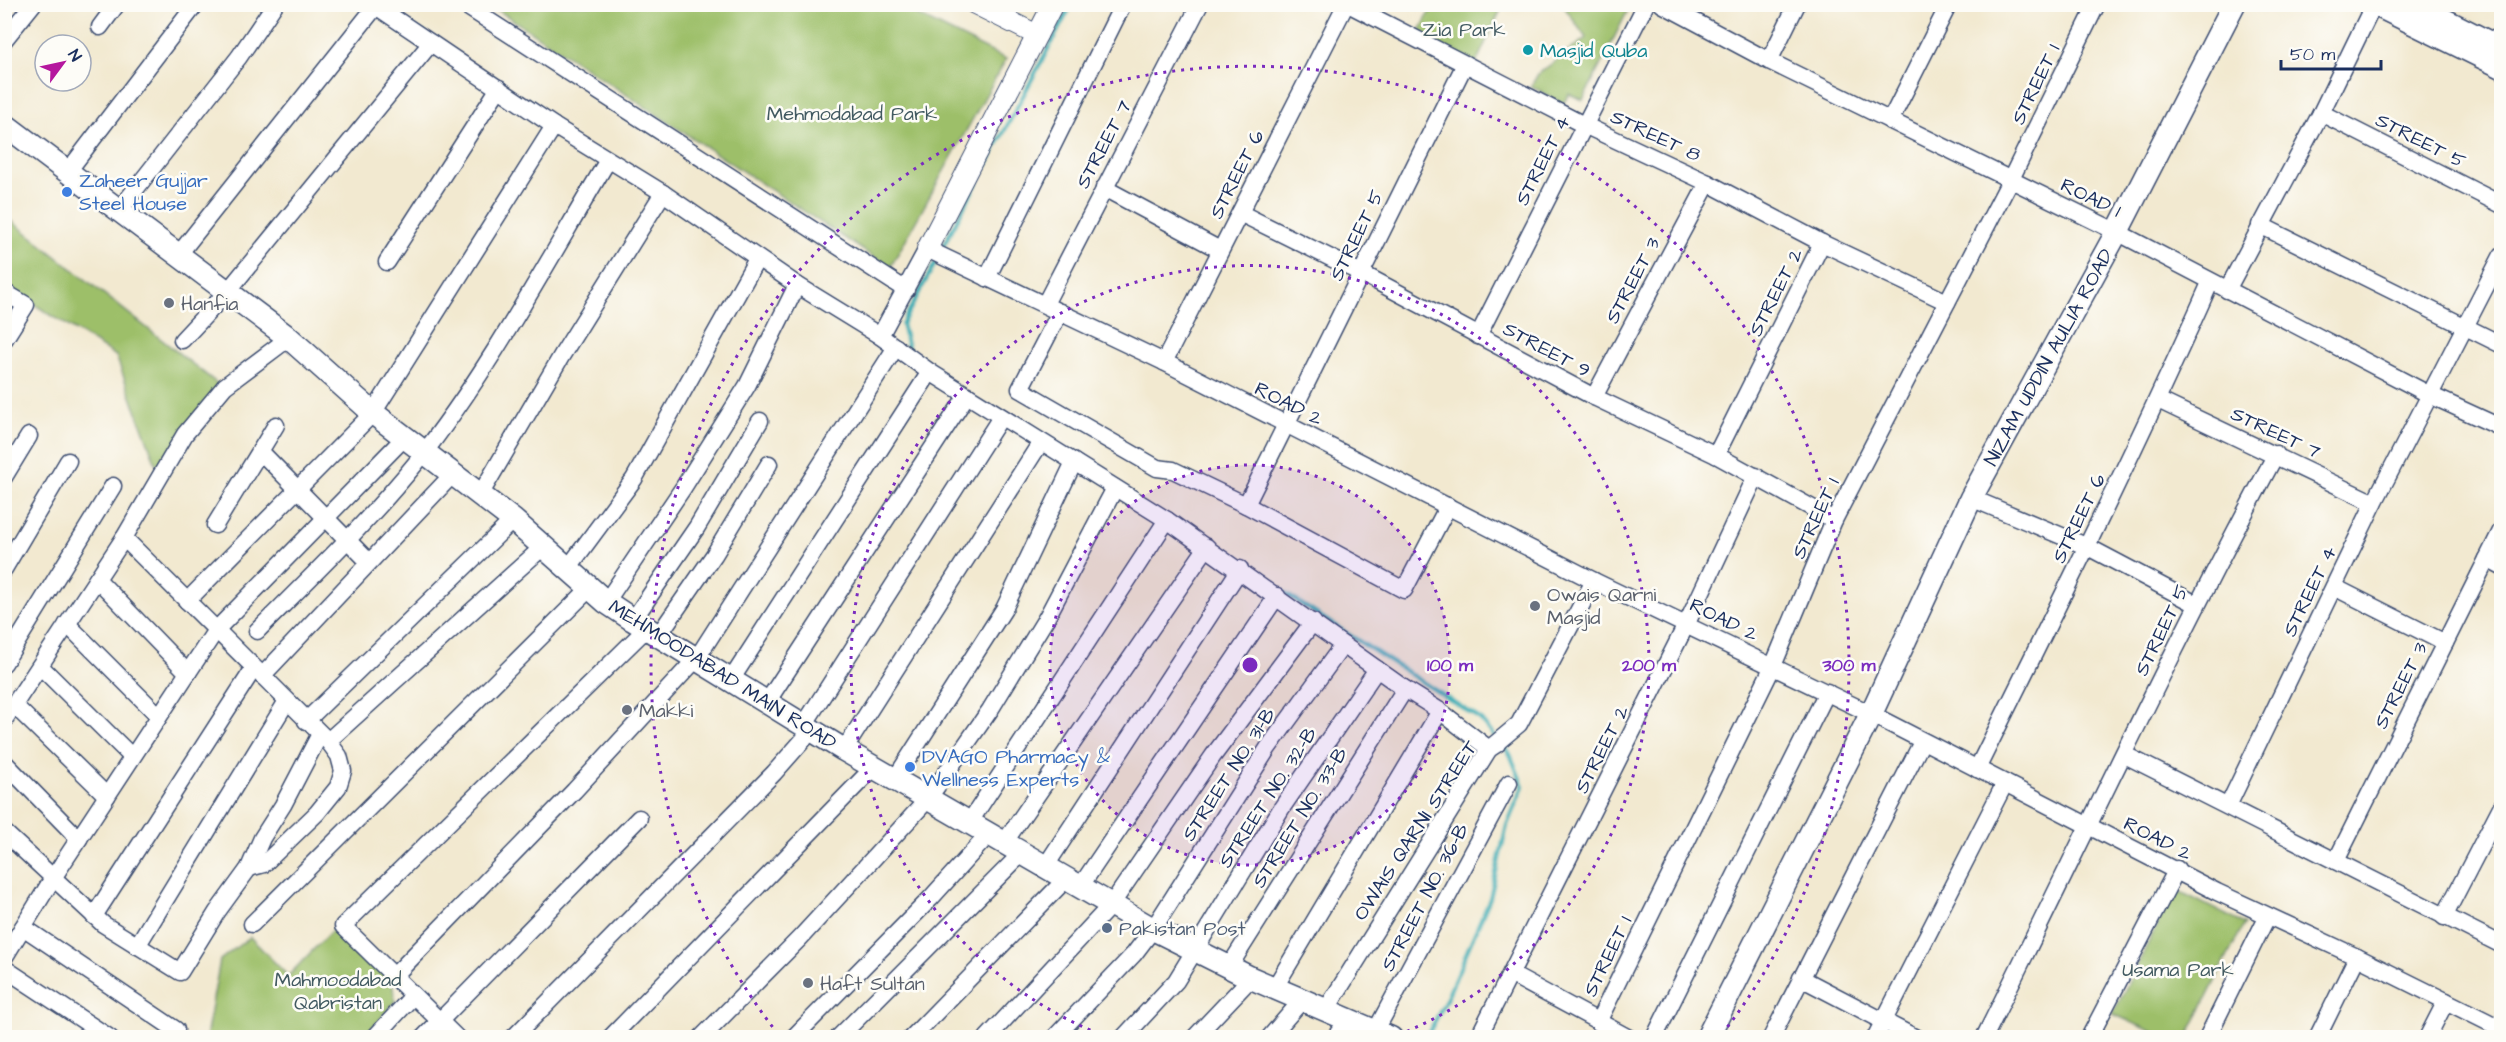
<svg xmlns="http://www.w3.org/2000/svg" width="2506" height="1042" viewBox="0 0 2506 1042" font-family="'Architects Daughter',sans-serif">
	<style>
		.green { fill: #9dbf69; stroke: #5c7764; stroke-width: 1.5 }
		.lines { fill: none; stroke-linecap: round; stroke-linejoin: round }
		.stream { stroke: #3badb5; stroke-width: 4 }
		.minor-casing { stroke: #3b4b6f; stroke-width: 19 }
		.tertiary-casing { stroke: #3b4b6f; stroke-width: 22 }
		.secondary-casing { stroke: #3b4b6f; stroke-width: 25 }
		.minor { stroke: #fff; stroke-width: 16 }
		.tertiary { stroke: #fff; stroke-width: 20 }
		.secondary { stroke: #fff; stroke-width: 22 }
		.ring { fill: none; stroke: #7b2cbf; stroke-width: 3; stroke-dasharray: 3 6 }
		.culture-dot { fill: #0f9aa8; stroke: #fdfcf7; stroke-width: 2 }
		.shop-dot { fill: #3f7fe0; stroke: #fdfcf7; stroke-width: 2 }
		.worship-dot { fill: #6b7280; stroke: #fdfcf7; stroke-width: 2 }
		.service-dot { fill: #5c6f8a; stroke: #fdfcf7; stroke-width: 2 }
		.labels { text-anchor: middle; stroke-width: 5; stroke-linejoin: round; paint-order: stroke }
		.park-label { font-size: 20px; fill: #425a61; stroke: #fdfcf7 }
		.culture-label { font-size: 20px; fill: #0d838f; stroke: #fdfcf7; text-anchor: start }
		.street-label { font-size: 20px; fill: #1b2f5e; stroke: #fdfcf7 }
		.shop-label { font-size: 20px; fill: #366cbe; stroke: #fdfcf7; text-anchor: start }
		.worship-label { font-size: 20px; fill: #5b616d; stroke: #fdfcf7; text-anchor: start }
		.service-label { font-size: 20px; fill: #4e5e75; stroke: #fdfcf7; text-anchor: start }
		.centre { fill: #7b2cbf; stroke: #fdfcf7; stroke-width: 3 }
		.ring-label { font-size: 18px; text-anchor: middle; font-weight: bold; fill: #7b2cbf; stroke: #fdfcf7; stroke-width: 5; stroke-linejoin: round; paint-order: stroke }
	</style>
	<rect width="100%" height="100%" fill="#fdfcf7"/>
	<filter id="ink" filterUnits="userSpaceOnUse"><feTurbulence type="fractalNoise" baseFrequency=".0167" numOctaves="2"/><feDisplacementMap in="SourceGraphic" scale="12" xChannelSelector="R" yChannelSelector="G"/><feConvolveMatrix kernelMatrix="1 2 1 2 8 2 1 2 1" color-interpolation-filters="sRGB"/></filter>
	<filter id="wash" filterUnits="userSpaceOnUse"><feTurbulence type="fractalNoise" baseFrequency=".008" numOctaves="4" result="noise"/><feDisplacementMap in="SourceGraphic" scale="24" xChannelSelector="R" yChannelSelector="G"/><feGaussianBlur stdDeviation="1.35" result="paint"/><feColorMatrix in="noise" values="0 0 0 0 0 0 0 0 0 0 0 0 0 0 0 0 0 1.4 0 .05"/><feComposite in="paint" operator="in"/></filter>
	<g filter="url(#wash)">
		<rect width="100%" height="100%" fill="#f2e9d0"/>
		<g class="green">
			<path d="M1627 4 1630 6 1583 100 1569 94 1563 104 1531 86 1538 74 1586 38 1563 5Z"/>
			<path d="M490 5H897L1006 59 890 268Z"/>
			<path d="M1433 5H1503L1476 63 1418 35Z"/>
			<path d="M4 215 219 385 158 470 116 356 5 286Z"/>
			<path d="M2175 889 2244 924 2187 1037H2164L2113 1014Z"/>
			<path d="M337 925 392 979 395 1002 365 1037 206 1038 220 960 250 937 288 976Z"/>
		</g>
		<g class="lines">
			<g class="stream">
				<path d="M941 250 1072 4"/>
				<path d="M908 348 902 324 937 260"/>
				<path d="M1281 591 1480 719 1495 737"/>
				<path d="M1426 1038 1445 1002 1490 898 1507 825 1523 786 1510 754 1502 744"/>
			</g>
		</g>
	</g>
	<g filter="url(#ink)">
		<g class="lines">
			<defs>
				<g id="minor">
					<path d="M373 4 554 126 663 193 797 285 880 336 930 372 1167 520 1405 689 1440 711 1489 749 1497 744"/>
					<path d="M463 4 906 290"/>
					<path d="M1348 4 1584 125 1708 183 1822 243 1947 302"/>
					<path d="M1662 4 1769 61 2117 232 2430 395 2502 428"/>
					<path d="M100 27 117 4"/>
					<path d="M4 40 33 4"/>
					<path d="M1769 61 1797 4"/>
					<path d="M2321 113 2502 205"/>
					<path d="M1890 121 1949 4"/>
					<path d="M69 170 196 4"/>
					<path d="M1104 188 1220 250"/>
					<path d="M120 209 239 57 275 4"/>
					<path d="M1240 213 1361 273 1594 397 1716 455 1834 520"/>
					<path d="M2260 225 2502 345"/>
					<path d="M179 254 376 6"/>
					<path d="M387 262 499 88"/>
					<path d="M987 278 1123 4"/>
					<path d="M2227 290 2321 113 2374 4"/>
					<path d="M4 292 26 305 4 340"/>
					<path d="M1045 304 1200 4"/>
					<path d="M1060 312 1020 389 1157 468 1173 470 1246 505 1465 64"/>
					<path d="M880 336 927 249 1164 362 1594 581 1871 714 2217 892 2357 957 2502 1029"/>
					<path d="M1478 336 1646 4"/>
					<path d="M182 340 228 291 431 43"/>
					<path d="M1164 362 1346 4"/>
					<path d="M1594 397 1708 183"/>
					<path d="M2158 400 2374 503"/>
					<path d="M260 451 369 562"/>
					<path d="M1716 455 1822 243"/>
					<path d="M4 477 29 436"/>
					<path d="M480 495 562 355 663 193"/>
					<path d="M1971 498 2088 547 2196 604"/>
					<path d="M1246 505 1404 590 1448 506"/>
					<path d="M215 525 276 425"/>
					<path d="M124 538 328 741 339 756 343 771 338 787 317 813 264 864 249 868"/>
					<path d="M2487 559 2502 567"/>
					<path d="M569 567 634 479 757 259"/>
					<path d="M4 569 68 461"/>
					<path d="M97 579 188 673"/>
					<path d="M2334 587 2445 643"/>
					<path d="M187 601 373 413 554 126"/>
					<path d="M606 602 683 488 747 386 797 285"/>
					<path d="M633 620 697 527 760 421"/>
					<path d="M67 624 159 716"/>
					<path d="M257 631C311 577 367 523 416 463 490 370 547 262 608 160"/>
					<path d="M658 636 714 555 769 464"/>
					<path d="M4 663 113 486"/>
					<path d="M40 666 132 757"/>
					<path d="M262 676 453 474"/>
					<path d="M731 680 930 372"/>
					<path d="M767 702 967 395"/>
					<path d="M14 705 107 796"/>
					<path d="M4 720 124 538 185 434 225 386 289 338"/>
					<path d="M306 721 513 520"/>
					<path d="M804 725 1001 417"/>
					<path d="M328 741 544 546"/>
					<path d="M844 750 1041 442"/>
					<path d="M2125 755 2502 945"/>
					<path d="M4 762 79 839"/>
					<path d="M1977 769C2057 608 2137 447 2210 283"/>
					<path d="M895 779 1004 609 1074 462"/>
					<path d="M2228 806 2374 503 2502 255"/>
					<path d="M969 823 1167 520"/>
					<path d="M4 832 103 924 180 972 217 912 249 868 262 838 283 805 320 734"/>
					<path d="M1004 843 1207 547"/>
					<path d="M2336 861 2502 529"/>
					<path d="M1045 867 1240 569"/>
					<path d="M1080 887 1277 596"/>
					<path d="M94 916 254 668"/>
					<path d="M2444 917 2502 805"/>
					<path d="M252 924 591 587"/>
					<path d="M23 927 176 1030"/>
					<path d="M137 946 287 701"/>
					<path d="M4 958 53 878 216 630 405 437"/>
					<path d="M1229 967 1405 689"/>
					<path d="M4 968 110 1038"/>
					<path d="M1512 975 1629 1038"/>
					<path d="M393 977 574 791 697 658 896 347"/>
					<path d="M1801 978 1916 1038"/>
					<path d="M1275 987 1440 711"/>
					<path d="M1326 1010 1489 749 1519 724 1594 581"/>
					<path d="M1598 1022 1773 666 1834 520 2010 181 2097 4"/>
					<path d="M1376 1030 1509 783"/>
					<path d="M374 1038 412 997"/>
					<path d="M423 1038 639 818"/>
					<path d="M457 1038 343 926 646 629"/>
					<path d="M513 1038 774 773 812 730"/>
					<path d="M610 1038 874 767"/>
					<path d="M701 1038 800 938 928 799 990 710 1047 617 1115 488"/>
					<path d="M793 1038 930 899 989 834"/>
					<path d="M838 1038 1022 853"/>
					<path d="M911 1038 1066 879"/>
					<path d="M987 1038 1111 905 1213 756 1313 622"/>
					<path d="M1054 1038 1134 954 1153 929 1268 748 1343 645"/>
					<path d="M1123 1038 1176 981 1281 809 1377 669"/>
					<path d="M1194 1038 1251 978"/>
					<path d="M1269 1038 1303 999"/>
					<path d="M1334 1038 1348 1021"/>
					<path d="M1478 1038 1687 623 1756 476"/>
					<path d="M1654 1038 1827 692"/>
					<path d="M1771 1038 1922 742"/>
					<path d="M1875 1038 2005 783"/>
					<path d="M1984 1038C2081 843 2173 646 2276 454"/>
					<path d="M2089 1038 2177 869"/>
					<path d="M2207 1038 2267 917"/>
					<path d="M2317 1038 2357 957"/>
					<path d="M2427 1038 2446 1001"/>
				</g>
				<g id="tertiary">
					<path d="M975 4 1037 35"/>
					<path d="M927 249 1053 4"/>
				</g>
				<g id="secondary">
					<path d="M2374 4 2502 67"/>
					<path d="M2413 4 2502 49"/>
					<path d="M4 124 289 338 373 413 513 520 606 602 633 620 844 750 1153 929 1251 978 1391 1038"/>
					<path d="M1707 1038 1871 714 1971 498 2117 232 2234 4"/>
				</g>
			</defs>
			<use href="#minor" class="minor-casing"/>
			<use href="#tertiary" class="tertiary-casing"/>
			<use href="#secondary" class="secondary-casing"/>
			<use href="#minor" class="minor"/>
			<use href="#tertiary" class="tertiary"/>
			<use href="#secondary" class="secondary"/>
		</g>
	</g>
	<circle cx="1250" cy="665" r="200" fill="#7b2cbf" fill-opacity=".12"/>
	<g class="ring">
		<circle cx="1250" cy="665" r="200"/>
		<path d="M1107 1037A399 399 0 1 1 1393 1037"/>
		<path d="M778 1034A599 599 0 1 1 1722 1034"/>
	</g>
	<circle class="culture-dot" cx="1528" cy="50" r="6"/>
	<g class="shop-dot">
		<circle cx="67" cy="192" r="6"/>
		<circle cx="910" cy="767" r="6"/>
	</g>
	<g class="worship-dot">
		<circle cx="169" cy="303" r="6"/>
		<circle cx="1535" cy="606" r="6"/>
		<circle cx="627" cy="710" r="6"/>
		<circle cx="808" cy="983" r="6"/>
	</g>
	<circle class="service-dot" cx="1107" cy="928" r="6"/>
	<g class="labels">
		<g class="park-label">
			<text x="1464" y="36">Zia Park</text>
			<text x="852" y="120">Mehmodabad Park</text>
			<text x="2178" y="976">Usama Park</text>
			<text x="338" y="986">Mahmoodabad<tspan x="338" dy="23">Qabristan</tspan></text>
		</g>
		<g class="culture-label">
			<text x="1540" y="57">Masjid Quba</text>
		</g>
		<g class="street-label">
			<text transform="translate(2035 84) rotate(-64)" y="7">STREET 1</text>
			<text transform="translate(1656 135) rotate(25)" y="7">STREET 8</text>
			<text transform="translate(2421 140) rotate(27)" y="7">STREET 5</text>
			<text transform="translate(1103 144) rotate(-62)" y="7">STREET 7</text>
			<text transform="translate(1542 160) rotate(-63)" y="7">STREET 4</text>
			<text transform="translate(1236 174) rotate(-63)" y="7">STREET 6</text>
			<text transform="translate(2091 197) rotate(26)" y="7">ROAD 1</text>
			<text transform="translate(1356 235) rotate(-64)" y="7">STREET 5</text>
			<text transform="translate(1632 280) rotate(-62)" y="7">STREET 3</text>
			<text transform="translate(1775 292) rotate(-63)" y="7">STREET 2</text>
			<text transform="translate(1547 349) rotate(28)" y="7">STREET 9</text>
			<text transform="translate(2048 357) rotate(-61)" y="7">NIZAM UDDIN AULIA ROAD</text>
			<text transform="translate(1289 403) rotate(27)" y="7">ROAD 2</text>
			<text transform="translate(2276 432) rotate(25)" y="7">STREET 7</text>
			<text transform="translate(1815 518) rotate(-65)" y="7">STREET 1</text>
			<text transform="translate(2078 518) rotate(-64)" y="7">STREET 6</text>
			<text transform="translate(2309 591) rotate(-64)" y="7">STREET 4</text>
			<text transform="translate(1724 619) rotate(26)" y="7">ROAD 2</text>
			<text transform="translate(2161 630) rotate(-64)" y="7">STREET 5</text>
			<text transform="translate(723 674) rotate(32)" y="7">MEHMOODABAD MAIN ROAD</text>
			<text transform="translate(2400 685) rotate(-63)" y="7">STREET 3</text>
			<text transform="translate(1601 749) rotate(-63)" y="7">STREET 2</text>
			<text transform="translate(1228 774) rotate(-57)" y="7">STREET NO. 31-B</text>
			<text transform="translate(1267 797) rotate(-57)" y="7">STREET NO. 32-B</text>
			<text transform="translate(1299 817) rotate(-58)" y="7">STREET NO. 33-B</text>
			<text transform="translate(1415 830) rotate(-57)" y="7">OWAIS QARNI STREET</text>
			<text transform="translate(2158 838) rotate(27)" y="7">ROAD 2</text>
			<text transform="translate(1424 897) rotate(-62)" y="7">STREET NO. 36-B</text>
			<text transform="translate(1607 956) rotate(-64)" y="7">STREET 1</text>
		</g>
		<g class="shop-label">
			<text x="79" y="187">Zaheer Gujjar<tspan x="79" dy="23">Steel House</tspan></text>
			<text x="922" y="763">DVAGO Pharmacy &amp;<tspan x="922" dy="23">Wellness Experts</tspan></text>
		</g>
		<g class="worship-label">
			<text x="181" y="310">Hanfia</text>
			<text x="1547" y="601">Owais Qarni<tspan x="1547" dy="23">Masjid</tspan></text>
			<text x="639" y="717">Makki</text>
			<text x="820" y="990">Haft Sultan</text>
		</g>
		<g class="service-label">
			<text x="1119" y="935">Pakistan Post</text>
		</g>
	</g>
	<circle cx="1250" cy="665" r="9" class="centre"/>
	<g class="ring-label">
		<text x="1450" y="671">100 m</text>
		<text x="1649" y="671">200 m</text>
		<text x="1849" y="671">300 m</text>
	</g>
	<rect width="2506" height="1042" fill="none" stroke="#fdfcf7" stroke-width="24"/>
	<g transform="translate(63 63) rotate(57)"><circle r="28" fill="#fdfcf7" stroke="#a3aaba" stroke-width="1.5"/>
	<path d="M0-4.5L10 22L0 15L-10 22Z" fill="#b5179e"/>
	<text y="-9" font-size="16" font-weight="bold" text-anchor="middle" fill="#1b2f5e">N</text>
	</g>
	<path d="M2281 60v9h100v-9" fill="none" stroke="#1b2f5e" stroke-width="3"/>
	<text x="2290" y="60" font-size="18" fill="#1b2f5e" stroke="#fdfcf7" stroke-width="4.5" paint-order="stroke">50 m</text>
</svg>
